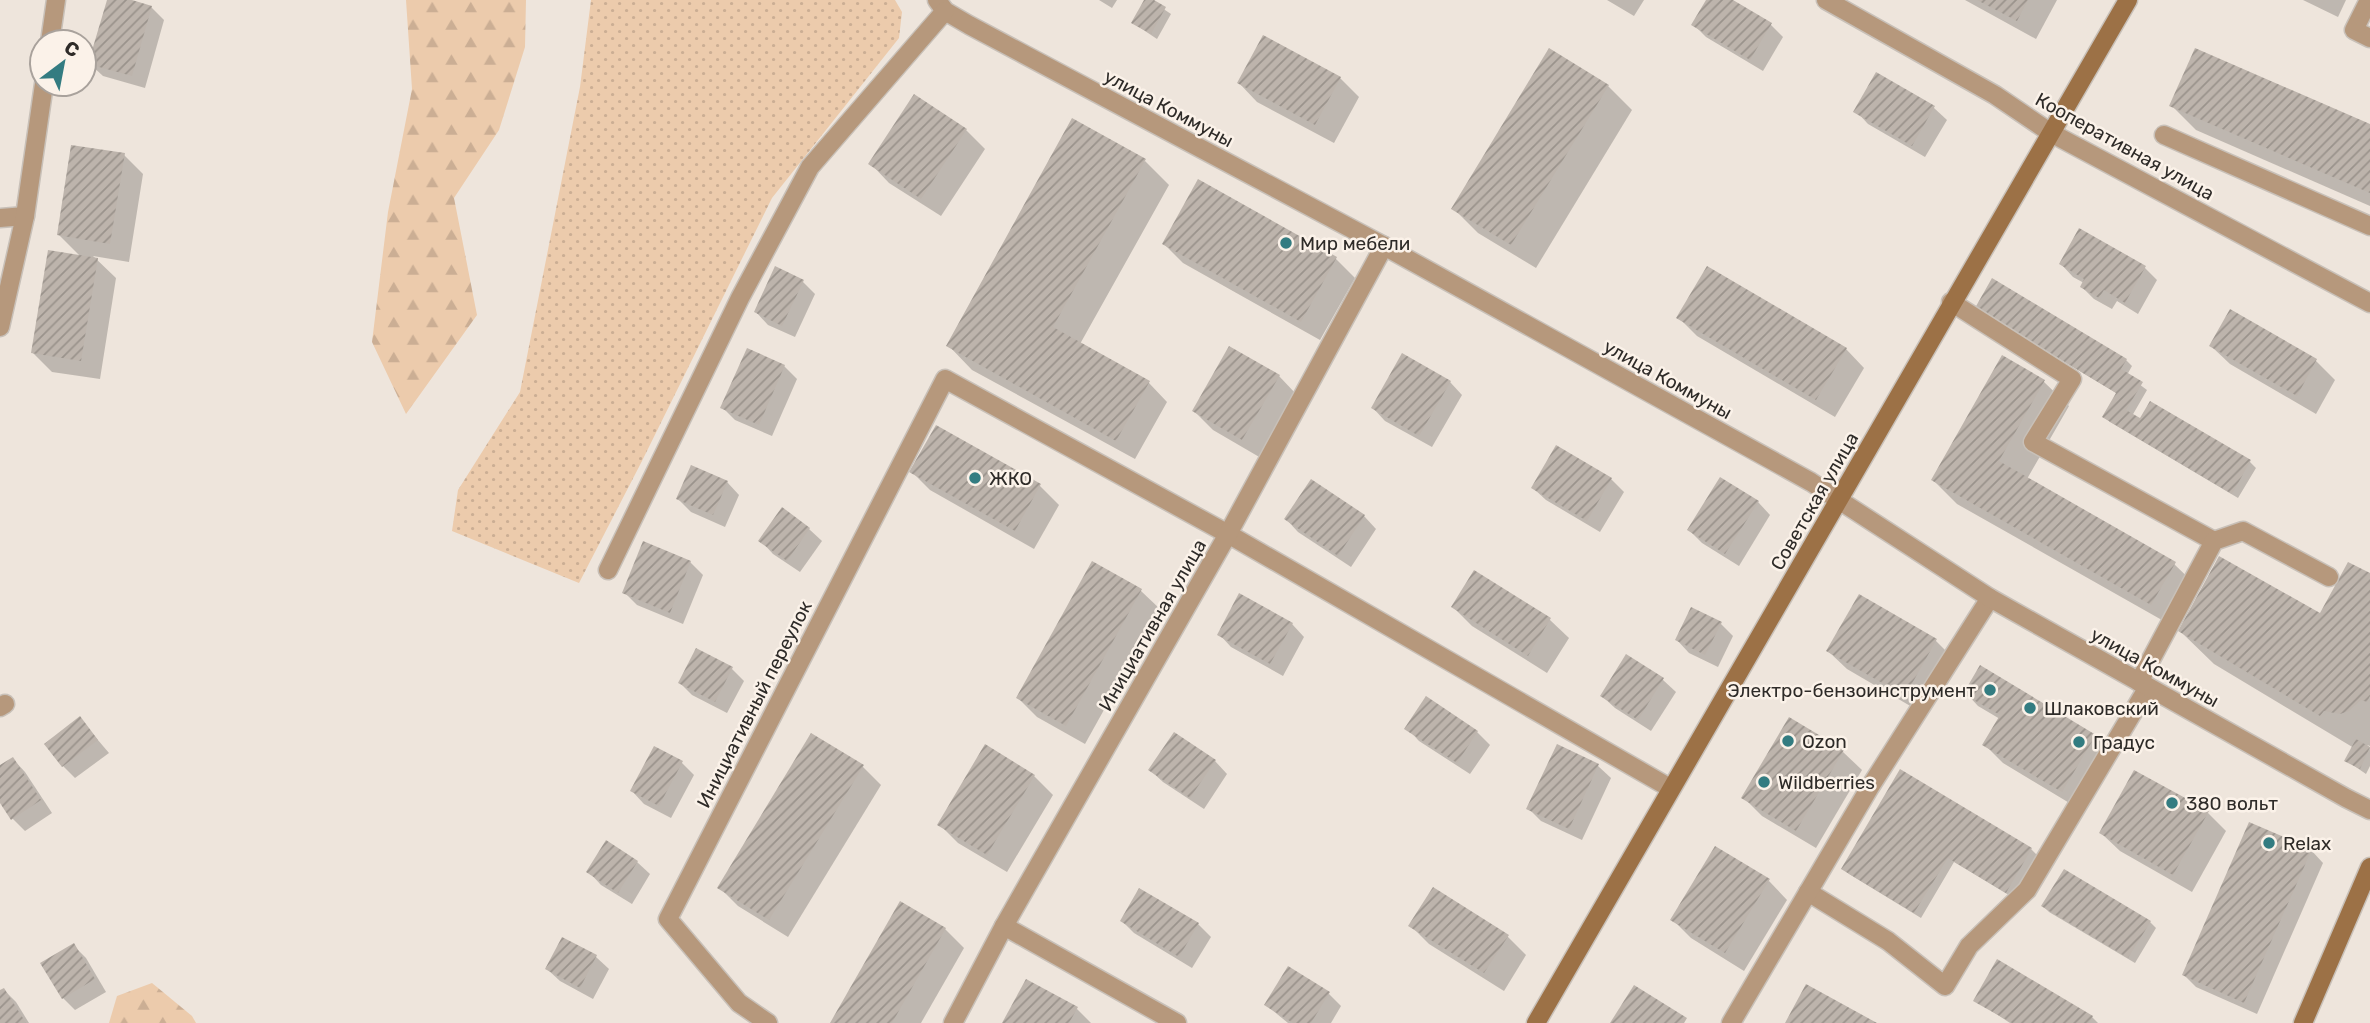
<svg xmlns="http://www.w3.org/2000/svg" width="2370" height="1023" viewBox="0 0 2370 1023" font-family="Rubik,sans-serif">
	<style>
		.grass { fill: url(#grass-dots) }
		.forest { fill: url(#forest-firs) }
		.shadow { fill: #0003 }
		.building { fill: url(#building-hatch) }
		.lines { fill: none; stroke-linecap: round; stroke-linejoin: round }
		.lane-casing { stroke: #c8c0b8; stroke-width: 21 }
		.street-casing { stroke: #c8c0b8; stroke-width: 21 }
		.secondary-casing { stroke: #c8c0b8; stroke-width: 21 }
		.lane { stroke: #b6987c; stroke-width: 18 }
		.street { stroke: #b6987c; stroke-width: 18 }
		.secondary { stroke: #9c7146; stroke-width: 18 }
		.poi-dot { fill: #337c81; stroke: #fbf2e9; stroke-width: 2.5 }
		.labels { text-anchor: middle; stroke-width: 5; stroke-linejoin: round; paint-order: stroke }
		.street-label { font-size: 19px; fill: #2e2b28; stroke: #fbf2e9 }
		.poi-label { font-size: 19px; fill: #2e2b28; stroke: #fbf2e9; text-anchor: start }
	</style>
	<defs>
		<pattern id="grass-dots" width="8" height="8" patternUnits="userSpaceOnUse" patternTransform="scale(1.75)"><rect width="8" height="8" fill="#eccbac"/><path d="M2 2h.1M6 6h.1" fill="none" stroke="#cbae94" stroke-width="1.8" stroke-linecap="round"/></pattern>
		<pattern id="forest-firs" width="22" height="20" patternUnits="userSpaceOnUse" patternTransform="scale(1.75)"><rect width="22" height="20" fill="#eccbac"/><path d="M5 1l3.5 6h-7zM16 11l3.5 6h-7z" fill="#cbae94"/></pattern>
		<pattern id="building-hatch" width="6" height="6" patternUnits="userSpaceOnUse" patternTransform="scale(1.75)"><rect width="6" height="6" fill="#bdb4ac"/><path d="M-1 1l2-2M0 6l6-6M5 7l2-2" fill="none" stroke="#9a938c"/></pattern>
	</defs>
	<rect width="100%" height="100%" fill="#eee5dc"/>
	<path class="grass" d="M591 0H895L902 12 899 38 772 198 642 461 579 583 452 531 458 490 520 392 580 87Z"/>
	<g class="forest">
		<path d="M406 0H526L525 47 499 130 454 198 477 315 406 414 372 342 388 212 412 89Z"/>
		<path d="M152 983 192 1016 196 1023H109L117 996Z"/>
	</g>
	<g class="shadow">
		<path d="M108 0H126L151 7 164 20 145 88 103 76 90 64Z"/>
		<path d="M1099 0H1117L1112 8Z"/>
		<path d="M1146 0H1150L1171 14 1157 39 1133 23Z"/>
		<path d="M1607 0H1644L1634 16Z"/>
		<path d="M1708 0H1730L1770 24 1783 37 1763 71 1706 37 1694 25Z"/>
		<path d="M1965 0H2057L2036 39Z"/>
		<path d="M2303 0H2346L2338 17Z"/>
		<path d="M1877 74 1934 108 1947 120 1925 157 1868 124 1856 111Z"/>
		<path d="M1340 78 1359 97 1334 143 1257 102 1239 83Z"/>
		<path d="M1608 86 1632 110 1536 268 1478 233 1453 208Z"/>
		<path d="M2171 105 2370 126V206L2196 130Z"/>
		<path d="M966 130 985 149 941 216 889 183 871 164Z"/>
		<path d="M124 155 143 174 129 262 93 256 116 278 100 379 52 372 33 353 81 257 59 235Z"/>
		<path d="M1145 161 1169 185 1080 344 1149 383 1167 402 1135 459 972 370 948 345Z"/>
		<path d="M1199 182 1336 259 1355 278 1320 340 1183 263 1164 244Z"/>
		<path d="M2061 264 2145 268 2157 280 2138 314 2117 301 2112 309 2094 299 2082 287 2084 283 2073 277Z"/>
		<path d="M802 281 815 294 795 337 768 325 756 312Z"/>
		<path d="M2230 312 2316 361 2335 380 2316 414 2230 364 2211 346Z"/>
		<path d="M1983 313 2126 360 2132 366 2127 375 2147 390 2132 416 2141 421 2151 403 2250 462 2256 468 2238 498 2110 422 2104 417 2118 394Z"/>
		<path d="M1678 317 1846 349 1864 368 1835 417 1697 336Z"/>
		<path d="M2003 358 2044 382 2069 406 2027 479 2174 564 2199 588 2176 628 1957 504 1933 480Z"/>
		<path d="M784 366 797 379 772 436 735 420 722 407Z"/>
		<path d="M1279 376 1297 395 1261 458 1213 430 1194 411Z"/>
		<path d="M1450 382 1462 395 1432 447 1385 421 1373 408Z"/>
		<path d="M912 472 1040 486 1059 505 1034 549 930 490Z"/>
		<path d="M1611 479 1624 492 1600 532 1546 500 1533 488Z"/>
		<path d="M727 482 739 495 725 527 691 512 678 499Z"/>
		<path d="M1758 502 1770 515 1739 566 1702 543 1689 530Z"/>
		<path d="M1364 516 1376 529 1351 567 1298 532 1286 519Z"/>
		<path d="M809 529 822 541 800 572 773 554 761 541Z"/>
		<path d="M690 562 703 575 683 624 637 605 624 592Z"/>
		<path d="M1093 564 1141 591 1160 609 1085 744 1037 717 1018 698Z"/>
		<path d="M1475 572 1550 620 1569 638 1547 673 1472 626 1453 607Z"/>
		<path d="M2370 575V746L2367 745 2370 748V766L2366 774 2347 761 2354 748 2214 664 2180 631 2321 616Z"/>
		<path d="M1860 596 1936 641 1955 660 1924 714 1847 669 1828 651Z"/>
		<path d="M1292 624 1304 637 1283 676 1231 647 1219 634Z"/>
		<path d="M1721 624 1733 636 1718 667 1689 653 1677 640Z"/>
		<path d="M1626 657 1663 680 1676 692 1651 731 1615 708 1602 696Z"/>
		<path d="M732 669 744 681 727 713 692 695 680 683Z"/>
		<path d="M1966 693 2095 736 2114 755 2081 810 2003 763 1985 745 2000 719 1978 706Z"/>
		<path d="M80 719 109 753 75 778 63 766Z"/>
		<path d="M1407 728 1477 732 1490 745 1470 774 1419 741Z"/>
		<path d="M1558 746 1598 766 1611 778 1582 840 1541 821 1528 808Z"/>
		<path d="M1843 752 1862 770 1816 848 1762 816 1743 797Z"/>
		<path d="M13 759 25 772 52 813 25 831 12 818 0 800V768Z"/>
		<path d="M1215 761 1227 774 1204 809 1163 782 1150 770Z"/>
		<path d="M681 762 694 775 671 818 644 804 632 791Z"/>
		<path d="M862 766 881 785 788 937 738 906 719 887Z"/>
		<path d="M1901 772 2031 849 2037 855 2012 897 1954 862 1921 918 1849 874 1843 869Z"/>
		<path d="M1034 776 1053 795 1007 872 958 843 939 824Z"/>
		<path d="M2208 813 2226 831 2192 892 2120 851 2101 833Z"/>
		<path d="M2311 850 2323 863 2257 1014 2196 987 2184 975Z"/>
		<path d="M637 862 650 874 632 904 601 885 589 872Z"/>
		<path d="M1769 881 1787 900 1744 971 1691 938 1672 919Z"/>
		<path d="M2043 906 2150 922 2156 928 2135 963 2049 912Z"/>
		<path d="M1122 921 1198 924 1211 937 1192 968 1134 933Z"/>
		<path d="M1411 926 1507 936 1526 955 1504 991 1429 944Z"/>
		<path d="M945 929 964 948 921 1023H832Z"/>
		<path d="M563 939 596 957 609 969 593 999 560 981 547 969Z"/>
		<path d="M74 946 86 958 106 992 75 1010 63 998Z"/>
		<path d="M4 990 16 1002 29 1023H0V992Z"/>
		<path d="M1329 994 1341 1006 1331 1023H1288L1266 1005Z"/>
		<path d="M1975 1000 2092 1017 2098 1023H2010Z"/>
		<path d="M1077 1009 1091 1023H1004Z"/>
	</g>
	<g class="building">
		<path d="M107 0H132L152 6 132 76 88 64Z"/>
		<path d="M1144 0H1154L1166 7 1151 34 1131 23Z"/>
		<path d="M1706 0H1733L1772 23 1750 60 1691 25Z"/>
		<path d="M1977 0H2028L2017 21Z"/>
		<path d="M1263 35 1341 77 1315 125 1237 83Z"/>
		<path d="M1549 48 1609 85 1511 245 1451 209Z"/>
		<path d="M2195 48 2370 124V193L2169 106Z"/>
		<path d="M1876 72 1935 106 1912 146 1853 112Z"/>
		<path d="M914 94 967 129 921 199 868 164Z"/>
		<path d="M1072 118 1146 159 1053 327 1150 381 1116 441 946 346Z"/>
		<path d="M71 145 125 153 110 244 57 235Z"/>
		<path d="M1198 179 1337 257 1301 322 1162 244Z"/>
		<path d="M2079 228 2146 266 2125 303 2104 290 2099 298 2080 287 2084 279 2059 264Z"/>
		<path d="M48 250 98 258 81 361 31 353Z"/>
		<path d="M775 266 804 280 782 326 754 312Z"/>
		<path d="M1707 266 1847 348 1816 400 1676 318Z"/>
		<path d="M1992 278 2127 359 2121 369 2143 382 2126 410 2140 418 2150 401 2251 460 2232 494 2102 417 2116 393 1975 308Z"/>
		<path d="M2230 309 2317 359 2297 396 2209 346Z"/>
		<path d="M1229 346 1280 375 1242 440 1192 411Z"/>
		<path d="M747 348 785 365 759 425 720 408Z"/>
		<path d="M1402 353 1451 381 1419 436 1371 408Z"/>
		<path d="M2002 355 2045 380 1999 461 2176 562 2151 605 1931 480Z"/>
		<path d="M936 425 1041 484 1015 531 909 472Z"/>
		<path d="M1556 445 1612 478 1587 521 1531 488Z"/>
		<path d="M691 465 728 481 713 515 676 499Z"/>
		<path d="M1720 477 1759 501 1725 554 1687 530Z"/>
		<path d="M1311 479 1365 515 1338 556 1284 519Z"/>
		<path d="M782 507 810 528 787 561 758 541Z"/>
		<path d="M643 541 691 561 670 613 622 593Z"/>
		<path d="M2219 556 2320 613 2348 562 2370 573V696L2367 702 2361 700 2349 711 2340 714 2324 711 2320 716 2178 631Z"/>
		<path d="M1092 561 1142 589 1066 726 1016 698Z"/>
		<path d="M1474 570 1551 618 1528 656 1451 607Z"/>
		<path d="M1239 593 1293 623 1270 664 1217 635Z"/>
		<path d="M1859 594 1937 639 1905 696 1826 651Z"/>
		<path d="M1691 607 1722 622 1705 655 1675 640Z"/>
		<path d="M696 648 733 667 715 702 678 683Z"/>
		<path d="M1626 654 1664 678 1638 720 1600 696Z"/>
		<path d="M1980 665 2096 735 2062 792 1982 745 2000 715 1963 694Z"/>
		<path d="M1426 696 1478 731 1457 763 1404 729Z"/>
		<path d="M80 716 98 740 62 767 44 744Z"/>
		<path d="M1789 717 1844 750 1796 831 1741 798Z"/>
		<path d="M1174 732 1216 760 1190 798 1148 770Z"/>
		<path d="M811 733 864 765 769 920 717 888Z"/>
		<path d="M2356 739 2370 747 2360 769 2344 761Z"/>
		<path d="M985 744 1035 775 987 855 937 825Z"/>
		<path d="M1557 744 1599 764 1569 829 1526 809Z"/>
		<path d="M654 746 683 761 659 806 630 791Z"/>
		<path d="M13 757 41 800 11 820 0 803V765Z"/>
		<path d="M1900 769 2032 848 2006 893 1948 858 1914 913 1841 869Z"/>
		<path d="M2134 770 2209 811 2173 875 2099 833Z"/>
		<path d="M2249 822 2312 849 2244 1003 2182 975Z"/>
		<path d="M606 840 638 861 618 893 586 872Z"/>
		<path d="M1715 846 1770 879 1725 953 1670 920Z"/>
		<path d="M2064 869 2151 921 2128 958 2041 906Z"/>
		<path d="M1433 887 1509 935 1484 973 1408 926Z"/>
		<path d="M1139 888 1199 923 1179 957 1120 921Z"/>
		<path d="M900 901 946 928 892 1023H830Z"/>
		<path d="M562 937 597 955 580 988 545 969Z"/>
		<path d="M74 943 95 979 62 999 40 963Z"/>
		<path d="M1997 959 2093 1016 2089 1023H2012L1973 1001Z"/>
		<path d="M1288 966 1330 992 1311 1023H1293L1264 1005Z"/>
		<path d="M1026 979 1078 1007 1069 1023H1002Z"/>
		<path d="M1806 984 1877 1023H1785Z"/>
		<path d="M1634 985 1687 1018 1684 1023H1610Z"/>
		<path d="M4 988 26 1023H0V990Z"/>
	</g>
	<g class="lines">
		<defs>
			<g id="lane">
				<path d="M2369 0 2354 30 2370 38"/>
				<path d="M2164 135 2370 226"/>
				<path d="M1951 302 2072 379 2033 442 2214 541"/>
				<path d="M2139 682 2214 541 2243 531 2329 577"/>
				<path d="M1808 892 1888 941 1945 986 1969 946 2027 890 2148 687"/>
				<path d="M1731 1023 1870 787 1990 598"/>
			</g>
			<g id="street">
				<path d="M937 0 945 11 969 25 1384 246 1811 482 1990 598 2346 798 2370 810"/>
				<path d="M1826 0 1995 95 2051 133 2370 303"/>
				<path d="M50 42 56 0"/>
				<path d="M0 218 25 216"/>
				<path d="M0 327 25 216 44 84"/>
				<path d="M608 570 740 298 810 167 945 11"/>
				<path d="M0 707 5 704"/>
				<path d="M1004 926 1177 1023"/>
				<path d="M768 1023 739 1003 668 919 945 379 1228 534 1670 788"/>
				<path d="M953 1023 1004 926 1228 534 1384 246"/>
			</g>
			<g id="secondary">
				<path d="M1536 1023 2128 0"/>
				<path d="M2303 1023 2370 867"/>
			</g>
		</defs>
		<use href="#lane" class="lane-casing"/>
		<use href="#street" class="street-casing"/>
		<use href="#secondary" class="secondary-casing"/>
		<use href="#lane" class="lane"/>
		<use href="#street" class="street"/>
		<use href="#secondary" class="secondary"/>
	</g>
	<g class="poi-dot">
		<circle cx="1286" cy="243" r="7"/>
		<circle cx="975" cy="478" r="7"/>
		<circle cx="1990" cy="690" r="7"/>
		<circle cx="2030" cy="708" r="7"/>
		<circle cx="1788" cy="741" r="7"/>
		<circle cx="2079" cy="742" r="7"/>
		<circle cx="1764" cy="782" r="7"/>
		<circle cx="2172" cy="803" r="7"/>
		<circle cx="2269" cy="843" r="7"/>
	</g>
	<g class="labels">
		<g class="street-label">
			<text transform="translate(1169 108) rotate(28)" y="7">улица Коммуны</text>
			<text transform="translate(2125 146) rotate(29)" y="7">Кооперативная улица</text>
			<text transform="translate(1668 379) rotate(29)" y="7">улица Коммуны</text>
			<text transform="translate(1814 501) rotate(-60)" y="7">Советская улица</text>
			<text transform="translate(1152 625) rotate(-60)" y="7">Инициативная улица</text>
			<text transform="translate(2155 667) rotate(29)" y="7">улица Коммуны</text>
			<text transform="translate(754 704) rotate(-63)" y="7">Инициативный переулок</text>
		</g>
		<g class="poi-label">
			<text x="1300" y="250">Мир мебели</text>
			<text x="989" y="485">ЖКО</text>
			<text x="1976" y="697" text-anchor="end">Электро-бензоинструмент</text>
			<text x="2044" y="715">Шлаковский</text>
			<text x="1802" y="748">Ozon</text>
			<text x="2093" y="749">Градус</text>
			<text x="1778" y="789">Wildberries</text>
			<text x="2186" y="810">380 вольт</text>
			<text x="2283" y="850">Relax</text>
		</g>
	</g>
	<g transform="translate(63 63) rotate(32)"><circle r="33" fill="#fbf2e9" stroke="#a9a29c" stroke-width="2"/>
	<path d="M0-5L12 26L0 18L-12 26Z" fill="#337c81"/>
	<text y="-10" font-size="19" font-weight="bold" text-anchor="middle" fill="#2e2b28">С</text>
	</g>
</svg>
